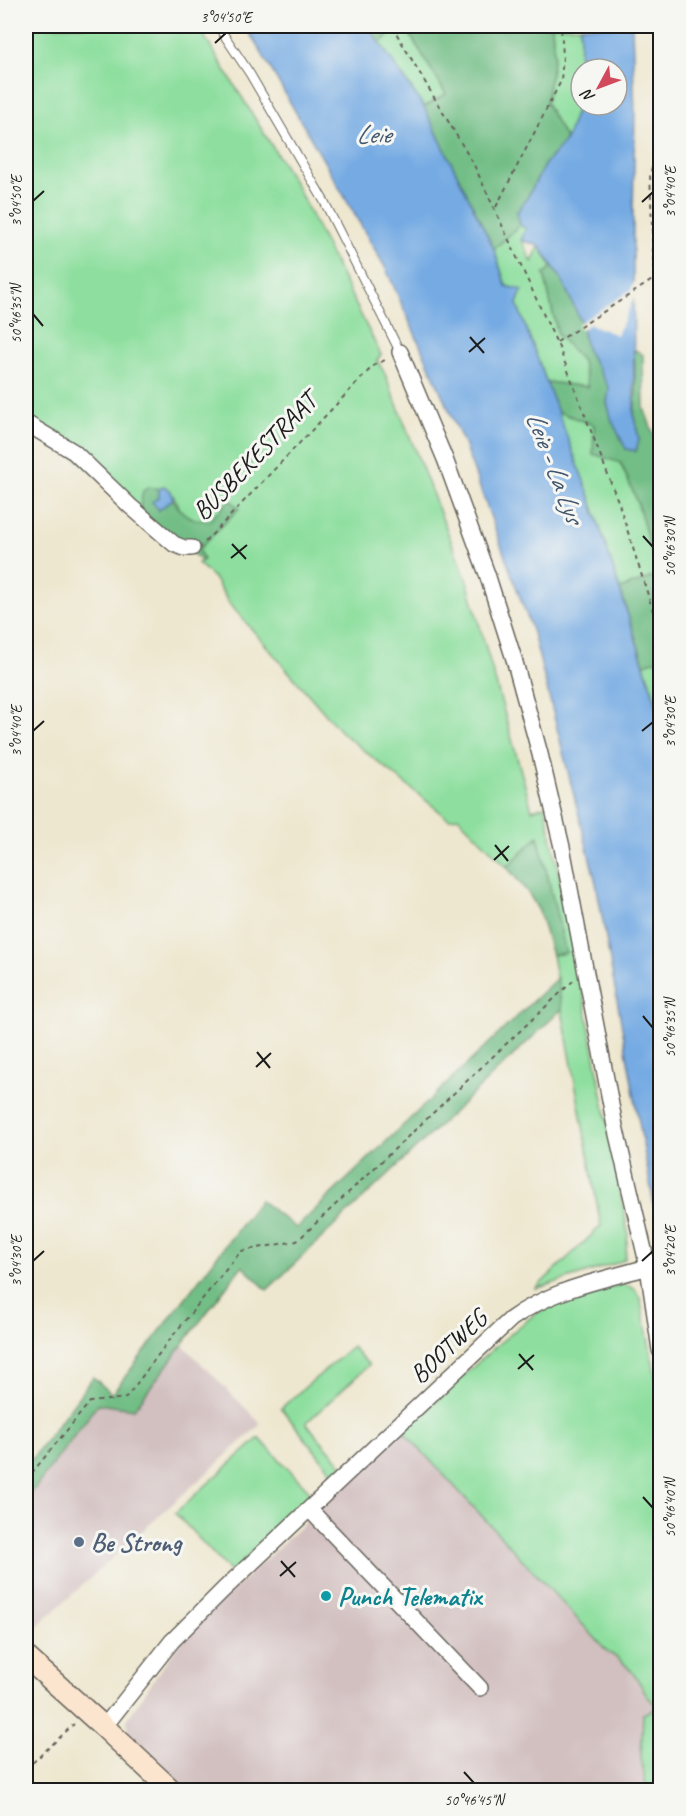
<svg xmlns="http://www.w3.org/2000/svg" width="686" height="1816" viewBox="0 0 686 1816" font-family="Caveat,sans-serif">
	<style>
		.industrial { fill: #d2bfc0 }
		.green { fill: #8edf9f; stroke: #557e5e; stroke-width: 1.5 }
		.forest { fill: #72be86; stroke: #476d51; stroke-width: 1.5 }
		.water { fill: #75aae3; stroke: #486380; stroke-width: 1.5; fill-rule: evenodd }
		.pier { fill: #eee7cf }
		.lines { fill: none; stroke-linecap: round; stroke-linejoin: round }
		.lane-casing { stroke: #66635b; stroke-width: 10 }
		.street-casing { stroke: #66635b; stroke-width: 18 }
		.secondary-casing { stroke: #66635b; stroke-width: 24 }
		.path { stroke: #66635b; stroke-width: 2; stroke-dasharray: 4.5 4.5; stroke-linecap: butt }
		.lane { stroke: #fff; stroke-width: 8 }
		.street { stroke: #fff; stroke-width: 15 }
		.secondary { stroke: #fce5cf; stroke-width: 21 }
		.ticks { fill: none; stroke: #1c1c1c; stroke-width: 2 }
		.service-dot { fill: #5c6f8a; stroke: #f6f6f2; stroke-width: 2 }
		.culture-dot { fill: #0f9aa8; stroke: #f6f6f2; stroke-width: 2 }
		.labels { text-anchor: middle; stroke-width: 6; stroke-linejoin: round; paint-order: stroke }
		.street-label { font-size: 26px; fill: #1c1c1c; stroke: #f6f6f2 }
		.service-label { font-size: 26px; font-weight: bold; fill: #4e5e75; stroke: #f6f6f2; text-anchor: start }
		.culture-label { font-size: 26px; font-weight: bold; fill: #0d838f; stroke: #f6f6f2; text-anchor: start }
		.water-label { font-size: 27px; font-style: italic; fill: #40556c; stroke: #f6f6f2 }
		.neatline { fill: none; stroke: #1c1c1c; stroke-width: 2 }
		.ticks-label { font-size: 15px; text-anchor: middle; fill: #1c1c1c }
	</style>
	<rect width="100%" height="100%" fill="#f6f6f2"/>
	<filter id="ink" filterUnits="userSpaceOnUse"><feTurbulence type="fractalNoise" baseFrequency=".0167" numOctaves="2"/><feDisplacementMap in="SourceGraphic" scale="12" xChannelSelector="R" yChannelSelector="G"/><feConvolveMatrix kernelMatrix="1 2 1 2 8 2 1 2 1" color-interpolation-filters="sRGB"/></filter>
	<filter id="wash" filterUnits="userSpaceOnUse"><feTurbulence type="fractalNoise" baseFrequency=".008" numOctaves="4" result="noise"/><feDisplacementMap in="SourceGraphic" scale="24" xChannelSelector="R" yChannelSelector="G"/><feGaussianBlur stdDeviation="1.35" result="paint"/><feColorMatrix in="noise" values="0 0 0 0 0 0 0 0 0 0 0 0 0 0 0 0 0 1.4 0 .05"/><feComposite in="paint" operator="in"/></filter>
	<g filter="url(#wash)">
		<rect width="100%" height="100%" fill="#eee7cf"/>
		<g class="industrial">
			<path d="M182 1344 261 1424 26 1636V1500L98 1404 134 1408Z"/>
			<path d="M403 1431 608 1652 623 1660 637 1678 651 1702 658 1707 641 1741V1758L647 1790H183L136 1745 128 1733 127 1720 160 1670 191 1629Z"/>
		</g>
		<g class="green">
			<path d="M26 26H198L296 185 381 355 377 360 385 374 467 581 532 810 545 806 581 982 628 1233 625 1259 617 1263 535 1289 601 1226 552 955 566 953 538 837 507 867 458 817 449 819 341 732 229 603 214 578 198 563 202 561 198 550 239 508 230 500 209 522C169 518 186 502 164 486L159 489 149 487 139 511 26 416Z"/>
			<path d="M398 26H405L446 94 424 107 380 43Z"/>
			<path d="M552 26H580L579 102 566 140 546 103 554 55Z"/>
			<path d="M520 225 526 229 522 240 532 262 539 246 552 267 544 274 558 335 582 361 588 387 546 382 517 304 506 286 494 249Z"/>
			<path d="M556 411 594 425 620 463 637 501 658 575 620 589 590 497Z"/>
			<path d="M660 659V728L655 699 644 664Z"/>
			<path d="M623 1284 635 1289 640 1298 660 1398V1790H645L647 1789 641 1758 643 1714 658 1707C648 1700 644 1689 637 1679 629 1666 620 1659 608 1652L403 1431 496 1346 535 1314 562 1300Z"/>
			<path d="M352 1347 369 1365 306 1423 344 1467 335 1476 281 1408Z"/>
			<path d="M259 1438 313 1495 231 1573 175 1513Z"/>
		</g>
		<g class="forest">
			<path d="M368 26H398L380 43Z"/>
			<path d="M405 26H552L554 55 546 103 566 140 545 164 526 200 517 212 520 225 494 249 424 107 446 94Z"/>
			<path d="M552 267 561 278 581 322 586 348 609 388 607 403 636 451 639 439 634 417 636 393 634 349 643 355 644 408 660 452 654 514 660 537V659L644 664 620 589 658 575 637 501 621 463 593 454 594 425 556 411 546 382 588 387 582 361 558 335 544 274Z"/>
			<path d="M149 487 159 489V510L173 499C182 515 190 520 209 521L230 500 239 508 198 550 204 559 202 561 139 511 143 491Z"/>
			<path d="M538 836 566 953 552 955 539 911 529 894 507 867Z"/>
			<path d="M557 978 562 1009 267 1290 242 1266 134 1409 98 1404 26 1500V1467L93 1377 112 1394 260 1200 296 1228Z"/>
		</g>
		<g class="water">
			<path d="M244 26H368L424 107 494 249 506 286 522 290 517 304 590 497 655 699 660 728V1239L596 883 533 633 464 444 386 269 254 40Z"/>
			<path d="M580 26H632L635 114 633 216 634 417 639 439 636 451 626 449 612 421 607 403 609 388 586 348 581 322 561 278 539 246 521 240 526 229 520 225 517 212 526 200 545 164 566 140 579 102ZM581 69H617V105H581Z"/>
			<path d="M164 486 171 491 173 499 159 510 152 502 159 497V489Z"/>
		</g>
		<path class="pier" d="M636 276V293L617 335 590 324 580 330 578 324 631 290Z"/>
	</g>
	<g filter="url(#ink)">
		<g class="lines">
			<defs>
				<path id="lane" d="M218 26 250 74 324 201 400 352"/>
				<g id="street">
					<path d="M400 352 445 459 487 574 514 659 540 754 562 847 615 1126 648 1267 660 1350"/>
					<path d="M26 423 74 452 130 506 174 544 184 548H192"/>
					<path d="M310 1510 480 1688"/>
					<path d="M104 1727 172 1641 223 1590 511 1319C553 1289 599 1281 648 1267"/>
				</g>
				<path id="secondary" d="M26 1657 104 1727 171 1790"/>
			</defs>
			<use href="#lane" class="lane-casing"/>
			<use href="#street" class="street-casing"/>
			<use href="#secondary" class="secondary-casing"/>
			<g class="path">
				<path d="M392 26 474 165 560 350 619 504 660 633"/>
				<path d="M496 207 561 81 563 56 561 26"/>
				<path d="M654 279 650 173 656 160 660 157"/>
				<path d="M557 342 660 275"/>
				<path d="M205 542 373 366 387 359"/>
				<path d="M26 1480 90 1402 126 1398 167 1343 241 1251 297 1241 573 981"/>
				<path d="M26 1769 74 1724"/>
			</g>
			<use href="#lane" class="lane"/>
			<use href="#street" class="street"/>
			<use href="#secondary" class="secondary"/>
		</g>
	</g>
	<path class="ticks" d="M215 43 226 33M33 201 44 191M642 202 653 192M33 314 43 326M470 337 484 353M469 352 485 338M643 536 653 547M232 544 246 559M231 558 247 545M33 731 44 721M642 731 653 722M495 845 508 861M494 860 509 846M643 1016 653 1028M257 1052 270 1068M256 1067 271 1053M33 1261 44 1251M642 1261 653 1251M519 1354 533 1370M518 1369 534 1355M643 1497 653 1508M281 1561 295 1577M280 1576 296 1562M464 1772 474 1783"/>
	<circle class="service-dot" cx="79" cy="1542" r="6"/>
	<circle class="culture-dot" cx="326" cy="1596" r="6"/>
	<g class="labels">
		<g class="street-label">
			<text transform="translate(254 456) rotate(-46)" y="9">BUSBEKESTRAAT</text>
			<text transform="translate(448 1346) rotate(-43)" y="9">BOOTWEG</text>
		</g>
		<g class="service-label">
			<text x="91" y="1551">Be Strong</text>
		</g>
		<g class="culture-label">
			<text x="338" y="1605">Punch Telematix</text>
		</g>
		<g class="water-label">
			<text x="373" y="143">Leie</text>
			<text transform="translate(555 467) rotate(69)" y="9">Leie - La Lys</text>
		</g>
	</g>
	<rect width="686" height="1816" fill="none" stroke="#f6f6f2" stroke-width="66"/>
	<g transform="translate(599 87) rotate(229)"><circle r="28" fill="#f6f6f2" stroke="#9f9f9c" stroke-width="1.5"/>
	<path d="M0-4.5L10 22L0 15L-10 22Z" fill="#d1495b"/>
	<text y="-9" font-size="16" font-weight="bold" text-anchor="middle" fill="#1c1c1c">N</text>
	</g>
	<rect x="33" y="33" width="620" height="1750" class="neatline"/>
	<g class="ticks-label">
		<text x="226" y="22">3°04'50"E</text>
		<text transform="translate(670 192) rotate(-90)" y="5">3°04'40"E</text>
		<text transform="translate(16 201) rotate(-90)" y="5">3°04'50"E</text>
		<text transform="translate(16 314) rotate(-90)" y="5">50°46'35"N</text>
		<text transform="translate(670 547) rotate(-90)" y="5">50°46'30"N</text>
		<text transform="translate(670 722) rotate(-90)" y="5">3°04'30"E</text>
		<text transform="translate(16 731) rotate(-90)" y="5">3°04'40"E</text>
		<text transform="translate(670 1028) rotate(-90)" y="5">50°46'35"N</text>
		<text transform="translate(670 1251) rotate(-90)" y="5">3°04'20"E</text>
		<text transform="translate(16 1261) rotate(-90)" y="5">3°04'30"E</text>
		<text transform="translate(670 1508) rotate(-90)" y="5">50°46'40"N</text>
		<text x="474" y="1805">50°46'45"N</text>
	</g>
</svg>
